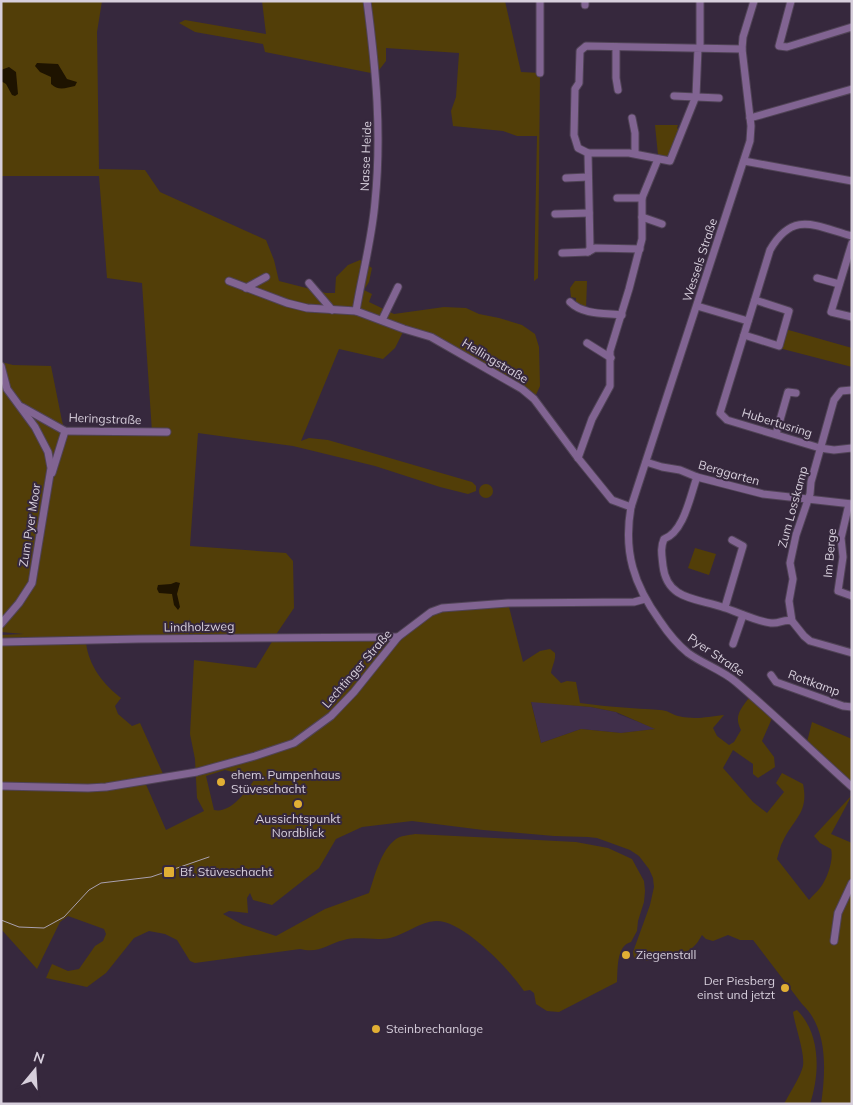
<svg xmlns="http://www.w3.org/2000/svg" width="853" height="1105" viewBox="0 0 853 1105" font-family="Mulish,sans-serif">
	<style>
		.built { fill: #402f4a }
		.green { fill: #523e08; fill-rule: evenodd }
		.water { fill: #1e1300 }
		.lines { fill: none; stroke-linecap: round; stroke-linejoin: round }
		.minor-casing { stroke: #504356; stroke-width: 9 }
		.minor { stroke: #816492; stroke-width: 7 }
		.rail { stroke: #a9a0af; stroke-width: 1 }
		.poi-dot { fill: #e1af34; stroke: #36283d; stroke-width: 2 }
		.labels { text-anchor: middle; stroke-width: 4; stroke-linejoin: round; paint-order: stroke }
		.street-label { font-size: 12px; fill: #d7cfdc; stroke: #36283d }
		.poi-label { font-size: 12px; fill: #d7cfdc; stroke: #36283d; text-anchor: start }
	</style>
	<rect width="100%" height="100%" fill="#36283d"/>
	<path class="built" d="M531 701 591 707 616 712 618 714 657 729 621 733 581 729 541 743Z"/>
	<g class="green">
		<path d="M1 1H102L97 32 99 169 145 170 160 192 266 240 274 260 279 281 326 293H335L336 277 348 265 360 260 372 268 369 282 364 290 372 294 369 302 394 314 444 307 466 308 479 314 499 318 522 325 535 334 539 347 540 386 534 399 444 344 404 330 395 348 383 359 339 349 301 441 309 438 328 440 472 482 476 486V491L468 494 440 487 375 466 293 446 198 433 190 546 286 553 293 561 294 608 275 636 190 637 189 617V637L1 638V635L24 634 1 632V362L13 365 51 366 62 421 65 431 152 432 142 283 107 278 99 176H1Z"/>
		<path d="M262 1H505L521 72 540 73 538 278 534 281 537 136H517L503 131 453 126 451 111 456 97 459 53 386 48V61L376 74 265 52 263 44 195 32 179 23 185 20 266 34Z"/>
		<path d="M655 125H678L677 128 679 130 671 153 666 157 658 155Z"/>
		<path d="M575 281H587L586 309 576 305V298L571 297 570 288Z"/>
		<path d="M785 329 852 348V367L779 348Z"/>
		<circle cx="486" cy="491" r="7"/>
		<path d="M695 548 716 554 709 575 688 568Z"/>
		<path d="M508 603 523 662 540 651 550 649 555 653C556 660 552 666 551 673L561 683 567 681 576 682 580 703C607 707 633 708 660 710 667 710 671 714 678 716 696 720 706 717 724 715L713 728 717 736 729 745 734 742 741 730C733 715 742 708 751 695L773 716 762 741 774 757 775 767 758 778 753 774V764L733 750 723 768 753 802 767 813 784 792 776 783 782 773 803 784C809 813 794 818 783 841 780 846 779 853 777 859L809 900C812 896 817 892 820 888 827 879 834 860 831 849L820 843 814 836 852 795 831 834 852 843V1104H821C826 1071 828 1028 802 1004L753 940H740L728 935 713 941 706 939 702 935C699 940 697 944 692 948 680 957 648 965 634 958L633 952 650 905 654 887 653 878 649 869 639 856 630 850 597 838 588 837 554 836 483 830 412 821 362 827 336 839 319 868 272 905 253 900 250 893 247 898 248 913 229 911 223 914 243 925 276 936 325 909 369 893C375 876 380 851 396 839 400 836 409 835 415 834L576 842 608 848 632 859 644 881 645 891 644 902 638 921 637 931 631 942C616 946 618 969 617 982L559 1012 547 1011 536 1004 534 993 530 990 524 991C510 970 463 920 436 921 419 922 406 934 390 938 375 941 358 936 344 940 327 944 319 954 300 949L195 963 190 961 177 940 165 934 149 931 134 938 106 973 87 987 46 978 52 964 68 971 79 969 95 946 103 941 106 934 104 929 68 916 60 922 37 969 1 929V644L86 643C89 666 103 684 121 698L115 706 118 714 132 726 140 723 164 776 144 780 166 830 204 811 197 798 195 759 190 734 194 660 256 668 273 640 398 637 431 612ZM531 702 591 707 616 712 655 729 621 733 581 729 541 743ZM225 770 253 777 254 780C246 792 230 814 214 810L206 776Z"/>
		<path d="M812 722 852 739V787L806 746Z"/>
		<path d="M797 1010C821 1034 820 1074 810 1104H784C789 1094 801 1076 803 1066 805 1052 795 1027 793 1012Z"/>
	</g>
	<g class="water">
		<path d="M37 63 58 64 67 79 77 82 75 86C66 88 58 91 51 84V77L40 72 35 66Z"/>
		<path d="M9 67 16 72 18 94 15 96 12 95 6 84 1 81V70Z"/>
		<path d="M176 582 180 583 177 594 180 607 178 610 174 605 172 594 159 593 157 589 158 585 171 584Z"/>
	</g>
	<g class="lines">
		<defs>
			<g id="minor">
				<path d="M540 1V73"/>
				<path d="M754 1 743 37 742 49 751 126 750 141 631 507C623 552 634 585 660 621 668 633 677 644 688 653 703 664 722 670 736 682 776 716 813 752 852 787"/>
				<path d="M791 1 779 46 787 47 852 27"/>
				<path d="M585 5V1"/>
				<path d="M616 47V78L618 90"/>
				<path d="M698 48 696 96 670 161 629 153H588L578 148 574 135 575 89 579 83 580 51 586 46 742 49"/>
				<path d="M700 48V1"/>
				<path d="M674 96 719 98"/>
				<path d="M632 118 635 133V153"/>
				<path d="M750 118 852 89"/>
				<path d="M588 153 590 248 588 252 595 248 640 249"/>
				<path d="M744 161 852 181"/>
				<path d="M566 178 588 177"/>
				<path d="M617 198H642"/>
				<path d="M555 214 589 213"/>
				<path d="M642 217 662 224"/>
				<path d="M852 236C815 226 793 210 770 250L720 413 727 420 820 448 834 450 852 448"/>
				<path d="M852 243 831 312 852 317"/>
				<path d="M562 253 588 252"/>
				<path d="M817 278 839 284"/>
				<path d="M229 281 287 303 307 308 356 311 404 329 431 337 522 389 534 399 578 458 612 500 631 507"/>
				<path d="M309 283 332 310"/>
				<path d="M246 288 266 277"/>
				<path d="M570 302C583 315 605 313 622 315"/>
				<path d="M697 306 748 321"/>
				<path d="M356 311C362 275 372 239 375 202 382 133 376 70 367 1"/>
				<path d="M382 320 398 287"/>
				<path d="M744 335 779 346 789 311 755 300"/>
				<path d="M587 343 611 358"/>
				<path d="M1 366 7 389 35 427 48 452 51 468 32 583 19 603 1 624"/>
				<path d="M852 390 841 391 834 400 811 482 810 494 796 535 790 563 793 579 789 601 792 621 804 636 810 641 852 653"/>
				<path d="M22 407 65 431 167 432"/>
				<path d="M776 434 788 392 796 393"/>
				<path d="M578 458 592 419 610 386V351L629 289 642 239V198L658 159"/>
				<path d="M646 462 662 467 680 470 697 477 763 494 852 504"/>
				<path d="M52 473 65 431"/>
				<path d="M697 477C690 496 684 532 664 539 660 548 662 556 663 566 667 601 698 598 725 608 735 611 763 624 773 623 781 623 784 619 792 621"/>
				<path d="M849 504 841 538 843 557 838 591 852 596"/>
				<path d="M725 607 743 546 732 540"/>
				<path d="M1 642 139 639 398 637"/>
				<path d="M733 644 743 615"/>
				<path d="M771 675 776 682 843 706 852 707"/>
				<path d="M1 786 88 788 106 787 197 772 255 756 294 743 331 716 354 692 398 637 431 612 442 608 508 603 634 602 645 599"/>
				<path d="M834 941 838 913 852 883"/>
			</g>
		</defs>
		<use href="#minor" class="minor-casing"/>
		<use href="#minor" class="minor"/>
		<path class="rail" d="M1 920 19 927 44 928 64 917 89 890 101 883 151 877 209 857"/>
	</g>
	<g class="poi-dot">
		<circle cx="221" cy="782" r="5"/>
		<circle cx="298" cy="804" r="5"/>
		<rect x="163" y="866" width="12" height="12" rx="2.5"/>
		<circle cx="626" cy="955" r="5"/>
		<circle cx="785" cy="988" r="5"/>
		<circle cx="376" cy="1029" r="5"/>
	</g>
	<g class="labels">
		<g class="street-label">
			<text transform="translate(366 156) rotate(-88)" y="4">Nasse Heide</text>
			<text transform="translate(700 260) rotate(-72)" y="4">Wessels Straße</text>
			<text transform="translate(495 361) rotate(31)" y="4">Hellingstraße</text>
			<text transform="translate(105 419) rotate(2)" y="4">Heringstraße</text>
			<text transform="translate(777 423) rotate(17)" y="4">Hubertusring</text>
			<text transform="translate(729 473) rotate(16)" y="4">Berggarten</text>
			<text transform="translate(793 507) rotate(-75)" y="4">Zum Losskamp</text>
			<text transform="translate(30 525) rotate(-81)" y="4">Zum Pyer Moor</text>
			<text transform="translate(830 553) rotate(-85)" y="4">Im Berge</text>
			<text transform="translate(199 627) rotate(-1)" y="4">Lindholzweg</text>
			<text transform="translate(716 655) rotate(34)" y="4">Pyer Straße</text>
			<text transform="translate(357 669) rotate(-49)" y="4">Lechtinger Straße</text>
			<text transform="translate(814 683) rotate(20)" y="4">Rottkamp</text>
		</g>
		<g class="poi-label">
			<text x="231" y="779">ehem. Pumpenhaus<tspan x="231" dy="14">Stüveschacht</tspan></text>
			<text x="298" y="823" text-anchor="middle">Aussichtspunkt<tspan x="298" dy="14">Nordblick</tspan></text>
			<text x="180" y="876">Bf. Stüveschacht</text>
			<text x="636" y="959">Ziegenstall</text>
			<text x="775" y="985" text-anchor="end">Der Piesberg<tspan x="775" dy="14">einst und jetzt</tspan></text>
			<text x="386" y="1033">Steinbrechanlage</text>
		</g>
	</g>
	<rect width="853" height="1105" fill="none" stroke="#d7cfdc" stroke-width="5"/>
	<g transform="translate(35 1070) rotate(18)" stroke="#36283d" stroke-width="4" paint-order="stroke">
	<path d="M0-4L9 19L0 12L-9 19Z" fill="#d7cfdc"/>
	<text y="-8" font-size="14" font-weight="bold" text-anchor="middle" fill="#d7cfdc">N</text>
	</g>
</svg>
